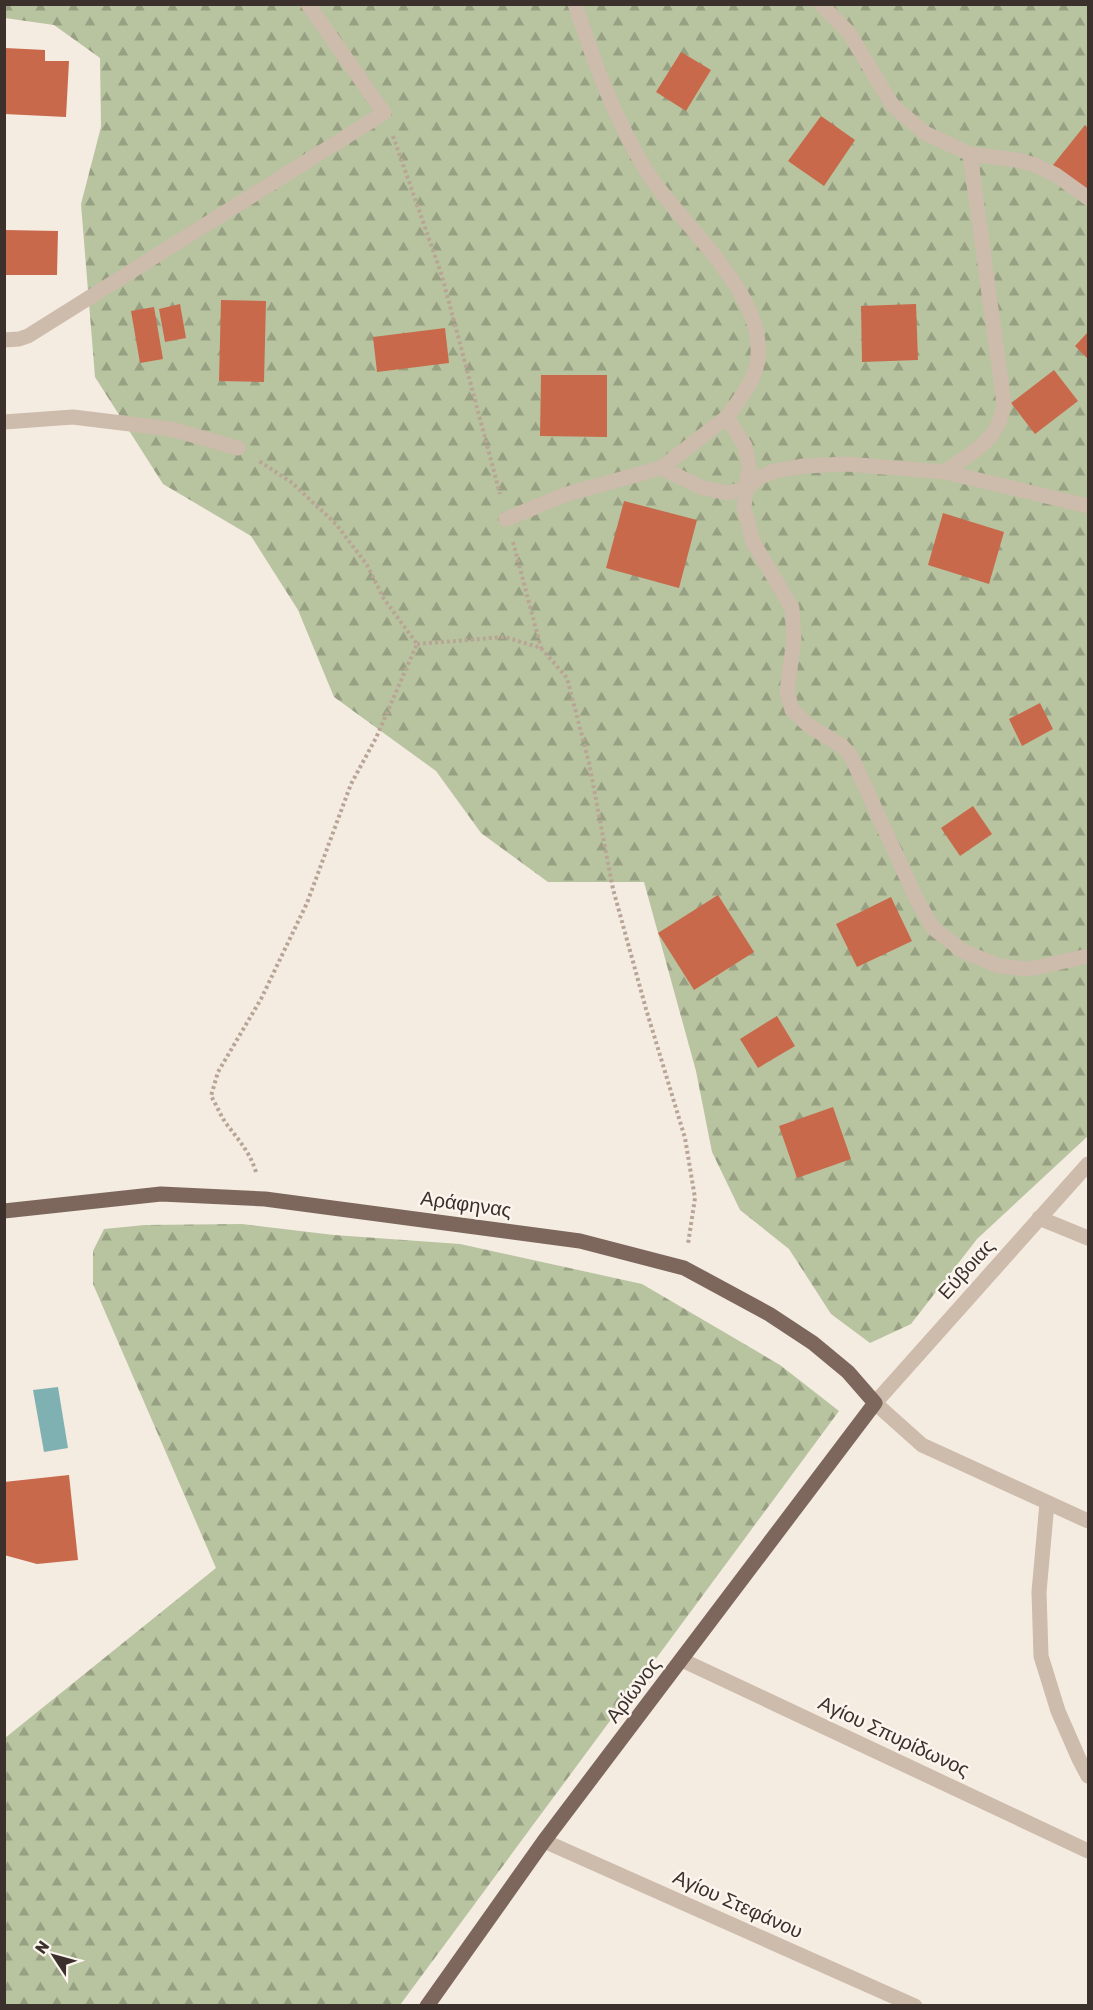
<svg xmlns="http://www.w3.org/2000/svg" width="1093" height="2010" viewBox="0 0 1093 2010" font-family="Rubik,sans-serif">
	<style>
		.forest { fill: url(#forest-firs) }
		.water { fill: #7fb0b2 }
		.building { fill: #c8694b }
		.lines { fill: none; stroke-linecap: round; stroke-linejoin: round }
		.path { stroke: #b9a596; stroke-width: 4; stroke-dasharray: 3 3; stroke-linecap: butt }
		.minor { stroke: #cdbbac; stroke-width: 15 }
		.major { stroke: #7d675c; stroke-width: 15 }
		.labels { text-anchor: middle; stroke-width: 5; stroke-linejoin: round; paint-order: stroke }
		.street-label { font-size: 20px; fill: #3b302b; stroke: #fbf5ee }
	</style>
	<defs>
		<pattern id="forest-firs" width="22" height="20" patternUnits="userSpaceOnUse" patternTransform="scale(1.5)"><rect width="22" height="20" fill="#b8c4a0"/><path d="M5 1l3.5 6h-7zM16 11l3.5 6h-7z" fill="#97a083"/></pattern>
	</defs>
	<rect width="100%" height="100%" fill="#f4ebe1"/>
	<g class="forest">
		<path d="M5 4 1088 5V1136L977 1239 911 1324 870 1343 831 1314 789 1249 740 1210 712 1152 696 1071 644 882H548L481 833 436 771 334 697 298 610 251 536 163 484 95 377 81 204 101 127 100 58 54 25 5 18Z"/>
		<path d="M242 1224 334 1235 460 1244 642 1284 780 1365 839 1411 400 2005H5V1738L216 1568 93 1284V1251L104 1229 145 1225Z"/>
	</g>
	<path class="water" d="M58 1387 68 1448 44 1452 33 1390Z"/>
	<g class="building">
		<path d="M5 48 45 50V61H69L66 117 4 114Z"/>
		<path d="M681 52 711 70 686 111 656 92Z"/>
		<path d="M821 116 855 140 824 186 788 161Z"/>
		<path d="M1085 125 1088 128V191L1053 165Z"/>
		<path d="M5 230 58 231 57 275H5Z"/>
		<path d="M221 300 266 301 264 382 219 381Z"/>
		<path d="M180 304 186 338 165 342 159 309Z"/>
		<path d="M916 304 918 360 862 362 861 306Z"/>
		<path d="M154 307 163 359 140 363 131 311Z"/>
		<path d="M445 328 449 363 377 372 373 337Z"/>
		<path d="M1088 332V359L1075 346Z"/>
		<path d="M1054 370 1078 401 1035 434 1011 403Z"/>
		<path d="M541 375H607V437L540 436Z"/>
		<path d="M624 501 697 520 679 588 606 568Z"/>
		<path d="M943 513 1004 532 989 584 928 565Z"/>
		<path d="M1040 703 1053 729 1022 746 1009 719Z"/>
		<path d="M973 806 992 834 960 856 941 828Z"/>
		<path d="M718 895 754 952 694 990 658 933Z"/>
		<path d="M891 897 912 941 857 967 836 924Z"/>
		<path d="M777 1016 795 1046 758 1068 740 1039Z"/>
		<path d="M833 1107 851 1159 797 1178 779 1126Z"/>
		<path d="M69 1475 78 1560 37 1564 4 1555V1482Z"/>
	</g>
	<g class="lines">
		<g class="path">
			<path d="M393 136 442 276 500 494"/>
			<path d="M513 542 541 648"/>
			<path d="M417 644 505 637 541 648 567 678 589 763 613 889 646 1009 685 1138 695 1198 688 1244"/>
			<path d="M256 1172C250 1152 237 1138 225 1122 220 1114 216 1104 211 1096L218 1072 261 999 307 903 351 784 376 738 417 644 384 599 367 565 336 524 291 482 259 461"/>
		</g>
		<g class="minor">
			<path d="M575 4C594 62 615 120 647 172 681 227 785 307 752 379 745 392 736 405 727 417L745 446 749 466 744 507 753 542 792 608 794 639 787 691 792 710 808 725 842 746 851 756 917 900 933 928 963 951 999 966 1029 969 1088 956"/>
			<path d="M821 4 849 33 893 106 925 133 970 154 1017 160 1035 165 1056 175 1088 198"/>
			<path d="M4 340 19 339 28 336 384 113 308 4"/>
			<path d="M4 422 73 417 171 429 238 448"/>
			<path d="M661 468 727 417"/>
			<path d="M945 472C973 451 999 441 1004 404L970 154"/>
			<path d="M506 519 567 494 661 468 703 488 728 493 747 488 760 477 774 471 804 466 846 464 945 472 1088 506"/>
			<path d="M1088 1164 875 1403 922 1445 1088 1521"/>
			<path d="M1039 1218 1088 1238"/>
			<path d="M1047 1503 1039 1592 1041 1656 1058 1711 1079 1759 1088 1776"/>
			<path d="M682 1660 1088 1851"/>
			<path d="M544 1841 915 2006"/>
		</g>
		<path class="major" d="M4 1211 161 1194 265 1199 580 1241 684 1268 769 1314 813 1343 848 1372 875 1403 544 1841 427 2006"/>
	</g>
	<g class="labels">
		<g class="street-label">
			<text transform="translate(466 1204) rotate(8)" y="7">Αράφηνας</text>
			<text transform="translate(966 1269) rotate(-48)" y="7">Εύβοιας</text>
			<text transform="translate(633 1690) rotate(-53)" y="7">Αρίωνος</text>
			<text transform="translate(894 1736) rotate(25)" y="7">Αγίου Σπυρίδωνος</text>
			<text transform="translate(738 1904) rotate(24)" y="7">Αγίου Στεφάνου</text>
		</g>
	</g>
	<rect width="1093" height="2010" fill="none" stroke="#3b302b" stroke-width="12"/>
	<g transform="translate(54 1956) rotate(306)" stroke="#fbf5ee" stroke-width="4.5" paint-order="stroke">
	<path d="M0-4.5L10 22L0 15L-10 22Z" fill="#3b302b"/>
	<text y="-9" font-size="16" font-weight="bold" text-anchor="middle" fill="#3b302b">N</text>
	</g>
</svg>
